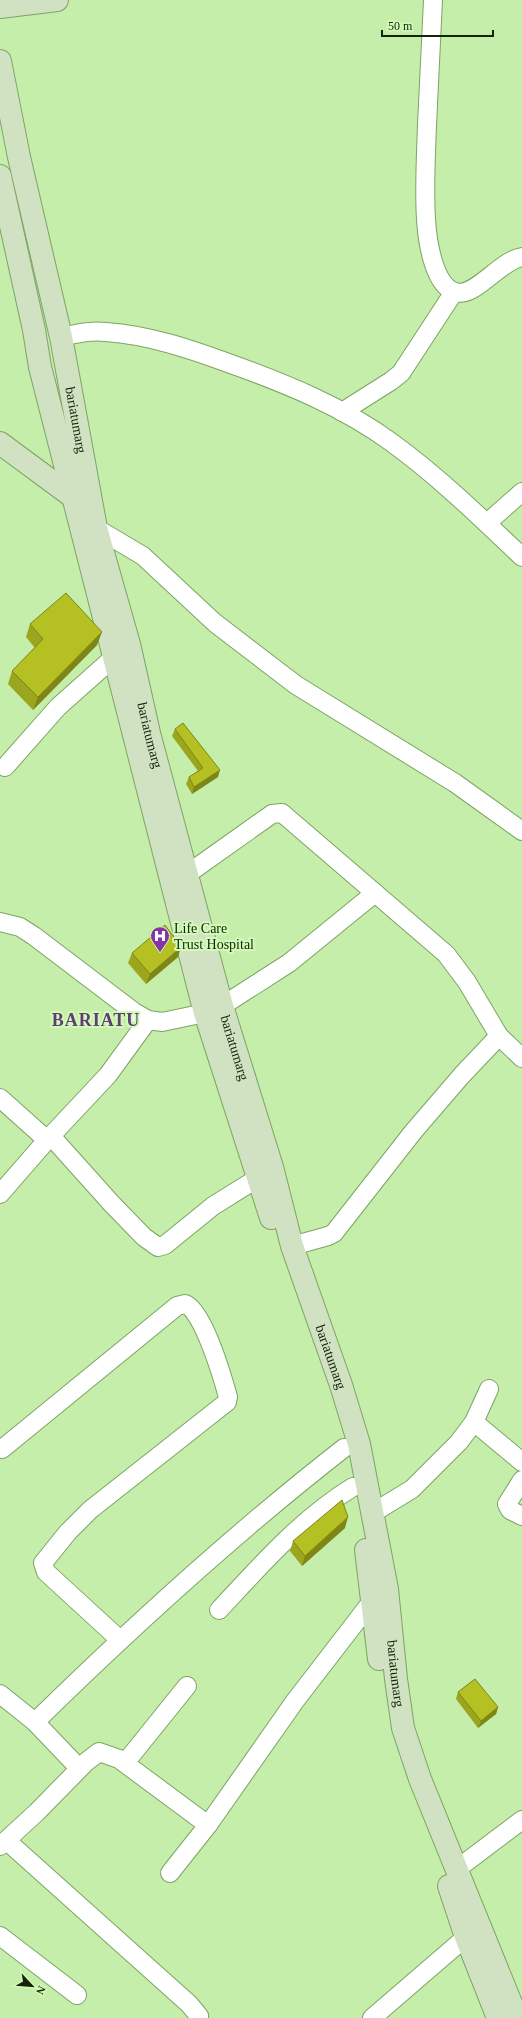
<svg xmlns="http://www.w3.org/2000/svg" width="522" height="2018" viewBox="0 0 522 2018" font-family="'Times New Roman',serif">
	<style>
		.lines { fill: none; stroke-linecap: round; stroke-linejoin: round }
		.street-casing { stroke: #7da464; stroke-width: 20 }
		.secondary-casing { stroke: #7da464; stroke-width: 24 }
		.street { stroke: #fff; stroke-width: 18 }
		.secondary { stroke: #d0e2c2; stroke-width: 22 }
		.wall { fill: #9ca51e }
		.shaded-wall { fill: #7f8618 }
		.building { fill: #b5c023; stroke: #7f8618 }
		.labels { text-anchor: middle; stroke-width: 4; stroke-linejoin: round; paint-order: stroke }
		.street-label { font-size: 14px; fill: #142309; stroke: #d1fbb7 }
		.poi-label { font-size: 14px; fill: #142309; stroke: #d1fbb7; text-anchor: start }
		.district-label { font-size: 18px; font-weight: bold; letter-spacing: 1px; fill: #623c75; stroke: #d1fbb7 }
	</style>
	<rect width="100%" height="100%" fill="#c4eeaa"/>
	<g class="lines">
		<defs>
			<g id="street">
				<path d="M433 0C431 42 429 83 427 125 426 156 424 188 426 219 427 238 433 285 455 292 474 299 499 261 522 257"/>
				<path d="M61 337C76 334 90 330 106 332 149 335 190 349 231 364 287 384 343 407 391 442 438 476 480 517 522 557"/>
				<path d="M342 412 391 381 401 373 454 292"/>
				<path d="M487 523 522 492"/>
				<path d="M96 528 143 556 215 623 296 685 455 783 522 831"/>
				<path d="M5 767 58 707 113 658"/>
				<path d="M186 875 272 814 282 813 446 954 467 982 499 1036 522 1058"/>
				<path d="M0 922 20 927 34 936 134 1012 148 1020 162 1022 205 1013 222 1006 289 963 375 893"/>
				<path d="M0 1098 47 1140"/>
				<path d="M51 1136 111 1203 144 1237 158 1247 165 1245 213 1206 258 1178"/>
				<path d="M0 1194 47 1140 108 1075 148 1020"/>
				<path d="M292 1246 328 1236 334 1233 413 1132 462 1075 499 1036"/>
				<path d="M474 1422 522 1462"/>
				<path d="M2 1449 177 1306 185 1304C203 1310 223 1379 228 1397L227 1402 90 1510 68 1532 43 1563 46 1572 119 1639"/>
				<path d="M522 1480 507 1504 510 1510 522 1516"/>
				<path d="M371 1514 412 1489 459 1442 474 1422 489 1389"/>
				<path d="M219 1610C261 1565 301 1519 353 1487"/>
				<path d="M0 1694 35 1722 79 1768"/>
				<path d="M35 1722C134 1625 235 1533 344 1448"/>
				<path d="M125 1763 187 1686"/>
				<path d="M7 1841 189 2004 199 2016 198 2018"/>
				<path d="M0 1846 37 1812 86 1762 99 1752 119 1759 208 1825 295 1701 372 1601"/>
				<path d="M457 1869 522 1820"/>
				<path d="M170 1873 208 1825"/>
				<path d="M0 1936 77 1995"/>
				<path d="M372 2018 466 1937 476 1930"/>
			</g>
			<g id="secondary">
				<path d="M0 7 57 0"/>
				<path id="s1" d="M0 61 19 157 61 337 96 528 129 644 149 733 222 1006 272 1167 292 1246 341 1385 359 1444 387 1589 396 1679 403 1728 420 1779 517 2018"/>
				<path d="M0 176 34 330 40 367 205 1013 271 1218"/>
				<path d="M0 443 73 497H78"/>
				<path d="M366 1550 379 1659"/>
				<path d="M449 1886 466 1937 498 2018"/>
			</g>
		</defs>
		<use href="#street" class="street-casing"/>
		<use href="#secondary" class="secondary-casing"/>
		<use href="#street" class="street"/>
		<use href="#secondary" class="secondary"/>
	</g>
	<g class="wall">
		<path d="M30 624 97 645 33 710 8 684 12 671 35 648 26 637Z"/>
		<path d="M175 729 218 777 192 794 186 784 189 777 198 771 172 736Z"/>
		<path d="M132 953 178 957 146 984 128 963Z"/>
		<path d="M345 1528 302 1566 290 1551 293 1541Z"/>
		<path d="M458 1692 498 1707 496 1714 478 1728 456 1699Z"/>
	</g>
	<g class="shaded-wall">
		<path d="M102 632 97 645 33 710 38 697Z"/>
		<path d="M220 770 218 777 192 794 194 787Z"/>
		<path d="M181 947 178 957 146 984 150 974Z"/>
		<path d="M348 1517 345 1528 302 1566 305 1556Z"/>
		<path d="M498 1707 496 1714 478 1728 481 1721Z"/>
	</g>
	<g class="building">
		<path d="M66 593 102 632 38 697 12 671 43 639 30 624Z"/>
		<path d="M183 723 220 770 194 787 189 777 203 768 175 729Z"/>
		<path d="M165 925 181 947 150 974 132 953Z"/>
		<path d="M342 1500 348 1517 305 1556 293 1541Z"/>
		<path d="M475 1679 498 1707 481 1721 458 1692Z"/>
	</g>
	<defs>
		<symbol id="hospital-pin" viewBox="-11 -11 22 30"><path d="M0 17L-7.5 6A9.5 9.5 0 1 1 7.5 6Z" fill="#8334a5" stroke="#d1fbb7"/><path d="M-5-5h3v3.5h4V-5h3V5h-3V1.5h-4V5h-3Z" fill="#fff"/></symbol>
	</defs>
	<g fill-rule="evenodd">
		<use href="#hospital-pin" x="149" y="925" width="22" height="30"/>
	</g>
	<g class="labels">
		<g class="street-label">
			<text dy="5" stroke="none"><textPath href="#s1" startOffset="367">bariatumarg</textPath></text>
			<text dy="5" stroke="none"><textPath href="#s1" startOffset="691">bariatumarg</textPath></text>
			<text dy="5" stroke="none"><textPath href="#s1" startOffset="1015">bariatumarg</textPath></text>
			<text dy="5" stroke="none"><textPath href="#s1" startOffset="1339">bariatumarg</textPath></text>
			<text dy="5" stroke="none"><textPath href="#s1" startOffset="1663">bariatumarg</textPath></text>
		</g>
		<g class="poi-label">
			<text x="174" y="933">Life Care<tspan x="174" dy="16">Trust Hospital</tspan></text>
		</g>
		<g class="district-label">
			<text x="96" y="1026">BARIATU</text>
		</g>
	</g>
	<g transform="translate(32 1986) rotate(116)" stroke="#d1fbb7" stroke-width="3" paint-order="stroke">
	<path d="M0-3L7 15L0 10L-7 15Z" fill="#142309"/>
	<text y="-6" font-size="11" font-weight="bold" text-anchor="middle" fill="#142309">N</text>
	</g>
	<path d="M382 30v6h111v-6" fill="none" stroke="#142309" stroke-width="2"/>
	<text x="388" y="30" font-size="12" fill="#142309" stroke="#d1fbb7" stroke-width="3" paint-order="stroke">50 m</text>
</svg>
